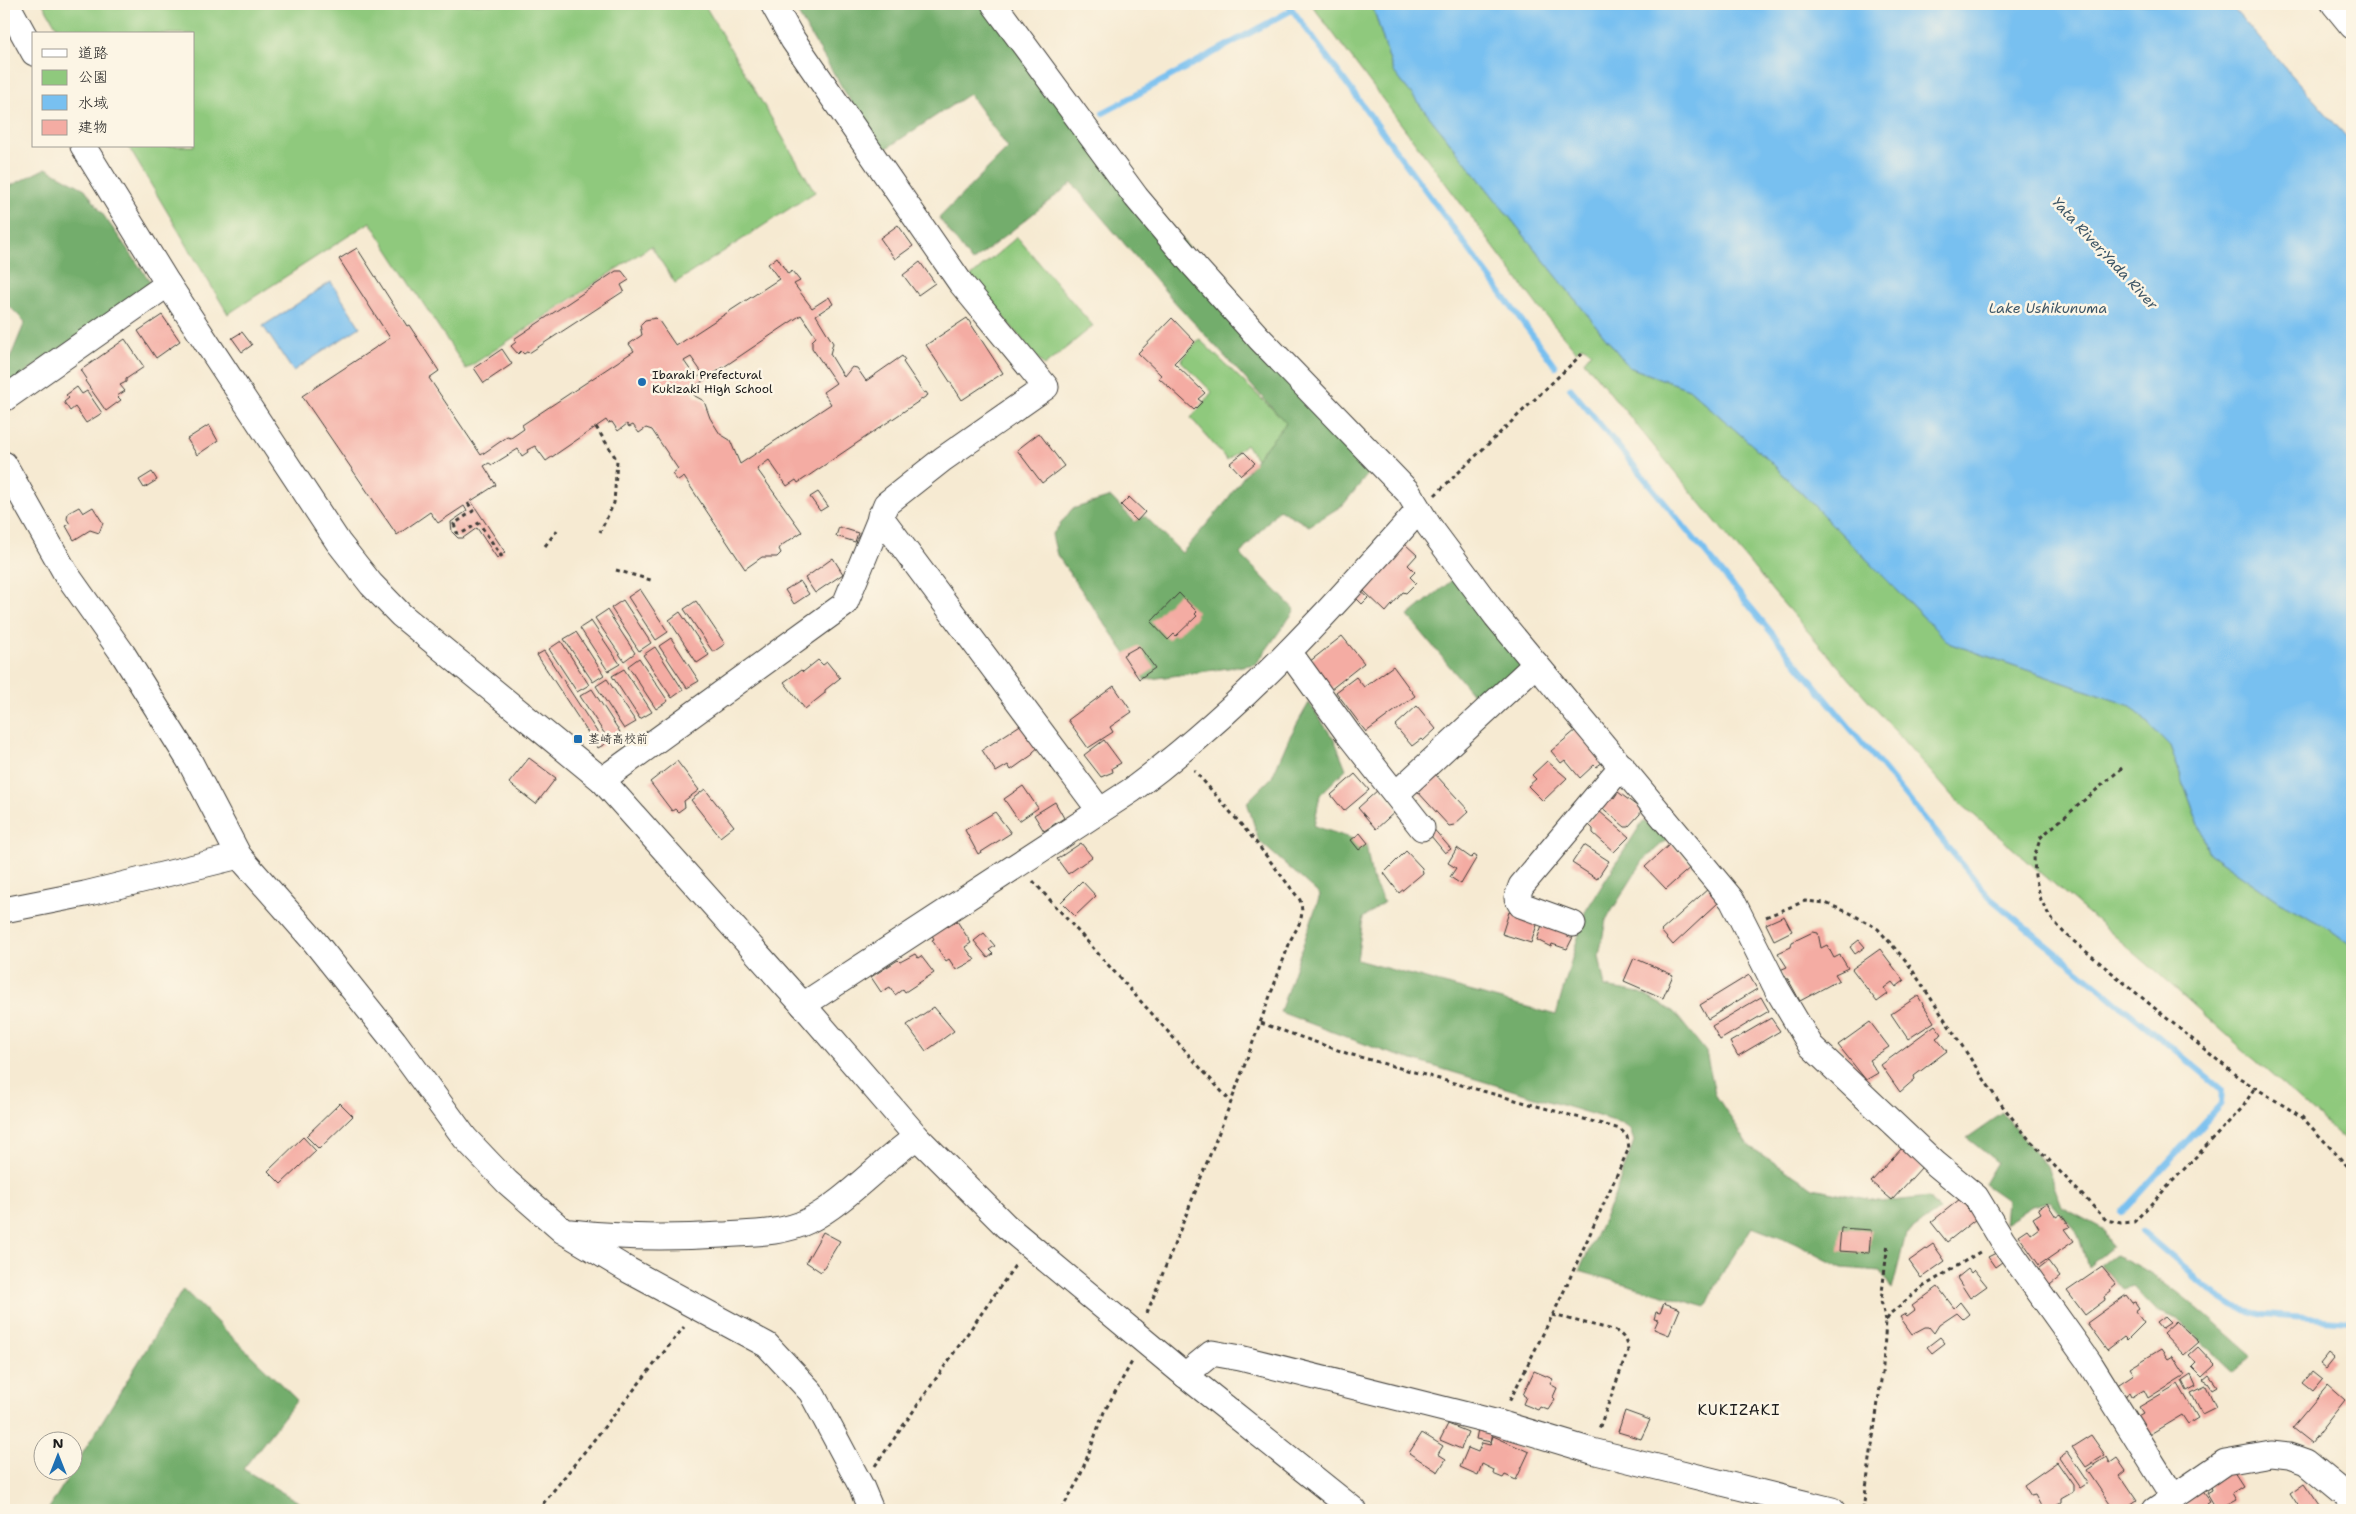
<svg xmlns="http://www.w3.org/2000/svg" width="2356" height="1514" viewBox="0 0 2356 1514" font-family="'Shantell Sans','Klee One',sans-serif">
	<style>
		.green { fill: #8fc97d; stroke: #56724c }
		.forest { fill: #73ad6c; stroke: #486444 }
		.water { fill: #78c0f0; stroke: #4a6e86 }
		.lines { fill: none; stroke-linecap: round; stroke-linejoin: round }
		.stream { stroke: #78c0f0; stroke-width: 6 }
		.building { fill: #f4aca3; fill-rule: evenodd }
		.minor-casing { stroke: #3d3b37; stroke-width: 27 }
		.path { stroke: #3d3b37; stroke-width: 3; stroke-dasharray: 4 4; stroke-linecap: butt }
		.minor { stroke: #fff; stroke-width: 25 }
		.poi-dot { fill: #1f6fb2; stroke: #fcf5e5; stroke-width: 2 }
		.labels { text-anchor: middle; stroke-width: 5; stroke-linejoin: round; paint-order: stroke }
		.poi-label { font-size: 12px; fill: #1c1c1c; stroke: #fcf5e5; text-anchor: start }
		.water-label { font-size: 14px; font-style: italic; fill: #3c5566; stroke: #fcf5e5 }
		.quarter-label { font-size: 15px; letter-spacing: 1px; fill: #1c1c1c; stroke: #fcf5e5 }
	</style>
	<rect width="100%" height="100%" fill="#fcf5e5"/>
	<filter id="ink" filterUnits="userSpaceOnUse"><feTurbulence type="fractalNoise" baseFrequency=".02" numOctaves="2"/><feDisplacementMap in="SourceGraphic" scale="10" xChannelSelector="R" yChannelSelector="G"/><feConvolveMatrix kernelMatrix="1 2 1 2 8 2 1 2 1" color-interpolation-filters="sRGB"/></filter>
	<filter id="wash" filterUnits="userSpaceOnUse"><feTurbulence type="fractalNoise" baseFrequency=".0096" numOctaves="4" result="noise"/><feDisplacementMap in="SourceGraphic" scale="20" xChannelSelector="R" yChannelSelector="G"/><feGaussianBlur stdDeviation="1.12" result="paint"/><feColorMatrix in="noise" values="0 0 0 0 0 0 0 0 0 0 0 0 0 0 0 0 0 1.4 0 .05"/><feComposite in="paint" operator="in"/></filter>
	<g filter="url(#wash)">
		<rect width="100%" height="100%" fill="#f6ead2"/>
		<g class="green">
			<path d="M43 4H704L815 192 675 283 651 246 466 369 370 222 228 314 128 146H194V34H61Z"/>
			<path d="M1311 4H1372L1393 71 1629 367 1689 389 1768 459 1949 643 2131 706 2170 746 2209 853 2278 901 2328 928 2352 946V1147L2160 975 1953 797 1775 594 1584 361 1591 352 1583 346 1576 351 1540 309Z"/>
			<path d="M1017 237 1093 326 1044 366 970 277Z"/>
			<path d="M1199 339 1287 423 1256 459 1246 444 1227 460 1191 418 1212 392 1181 361Z"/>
		</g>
		<g class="forest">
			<path d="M792 4H985L1373 468 1343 505 1309 526 1279 509 1240 554 1295 610 1256 664 1144 680 1057 555 1052 535 1072 509 1111 497 1135 522 1145 516 1182 553 1224 504 1256 459 1286 423 1172 299 1072 183 972 262 939 218 1008 148 969 94 881 152Z"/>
			<path d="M46 168 85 189 152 284 4 388V373L25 322 4 301V189Z"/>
			<path d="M1456 577 1527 664 1480 703 1408 616Z"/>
			<path d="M1309 703 1335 741 1346 769 1320 795 1314 826 1366 843 1372 879 1384 902 1363 918 1357 960 1556 1015 1585 912 1643 821 1668 838 1643 861 1606 920 1599 956 1605 987 1641 993 1674 1012 1706 1052 1715 1094 1749 1146 1813 1188 1883 1202 1929 1197 1939 1211 1906 1234 1892 1290 1881 1271 1842 1268 1794 1243 1752 1227 1720 1277 1706 1307 1579 1271 1614 1197 1634 1141 1630 1130 1621 1123 1383 1051 1280 1012 1320 895 1259 841 1247 802 1272 777 1289 738Z"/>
			<path d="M2003 1113 2047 1167 2062 1207 2103 1229 2112 1247 2088 1267 2078 1234 2050 1201 2032 1206 2005 1223 2007 1200 1984 1184 1997 1162 1967 1138Z"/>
			<path d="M2115 1255C2166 1275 2211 1321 2252 1356L2233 1372 2177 1319 2156 1311 2133 1287 2123 1290 2101 1265Z"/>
			<path d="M183 1289 297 1400 243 1469 312 1510H48Z"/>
		</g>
		<g class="water">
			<path d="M1372 4H2229L2352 143V946L2328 928 2278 901 2209 853 2170 746 2131 706 1949 643 1768 459 1689 389 1629 367 1393 71Z"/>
			<path d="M331 282 360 327 293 371 263 326Z"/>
		</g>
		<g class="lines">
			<g class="stream">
				<path d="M1288 4 1555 366"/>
				<path d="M1103 113 1292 10"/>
				<path d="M1570 388 1990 898 2222 1089 2221 1104 2122 1212"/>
				<path d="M2142 1231 2218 1297 2235 1308 2264 1315 2352 1321"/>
			</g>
		</g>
		<g id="blocks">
			<g class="building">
				<path d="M898 225 913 246 895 259 880 238Z"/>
				<path d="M357 248 407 326 409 325 439 371 429 378 481 455 507 437 511 438 524 429 522 425 634 351 629 344 642 335 640 325 645 320 656 318 659 321 676 346 779 279 768 264 777 257 788 274 792 271 800 281 794 284 812 308 829 297 833 304 816 315 833 343 830 354 844 377 852 367 857 368 866 381 902 356 905 360 903 362 924 393 926 392 928 395 798 483 796 480 787 486 769 460 757 469 802 532 782 545 779 549 781 553 777 557H762L745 569 684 477 678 481 672 474 678 469 652 430 646 428 639 433 633 425 629 427 627 424 618 431 612 422 608 423 606 420 546 461 535 446 527 450 528 452 522 456 518 449 492 465 489 463 484 466 496 485 471 501 505 552 497 558 477 528 463 538H458L452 532 451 522 467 511 464 506 438 523 430 512 397 535 302 396 390 338 339 259ZM801 315 816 337 812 341V348L836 383 823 392 831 404 740 464 730 440 720 434 710 418 704 401 695 396 691 389ZM691 357 703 374 696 378 684 361Z"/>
				<path d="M920 262 935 283 918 295 903 275Z"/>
				<path d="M616 271H622L629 280 621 285 624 291 529 353 528 351 524 354 521 351 518 354 511 346 516 342 514 339Z"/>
				<path d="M162 315 180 341 156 358 138 331Z"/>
				<path d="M967 318 1003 373 962 400 926 345Z"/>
				<path d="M1172 318 1195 342 1174 363 1205 393 1198 399 1202 402 1194 410 1159 378 1161 375 1138 353Z"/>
				<path d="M242 332 252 345 242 352 232 338Z"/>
				<path d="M125 339 144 367 126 379V382L120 385 125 391 117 396 121 400 106 411 85 381 87 379 81 370Z"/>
				<path d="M502 349 512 364 484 383 474 368Z"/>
				<path d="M77 387 82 394 87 391 102 413 86 423 75 407 70 411 64 402 69 398 66 395Z"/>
				<path d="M209 425 218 441 197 455 187 439Z"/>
				<path d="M1039 433 1064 466 1042 483 1017 450Z"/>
				<path d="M1244 452 1255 463 1241 475 1230 463Z"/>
				<path d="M152 472 157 480 144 488 139 480Z"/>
				<path d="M818 492 828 506 820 511 810 497Z"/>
				<path d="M1129 497 1145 512 1137 521 1121 505Z"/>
				<path d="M79 507 83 513 93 507 103 523 99 533 90 530 74 540 66 526 70 524 67 519 68 513Z"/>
				<path d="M839 527 858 533 855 542 836 536Z"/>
				<path d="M1405 544 1417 555 1408 565 1415 572 1410 577 1416 583 1406 593 1403 592 1386 612 1364 591 1366 584Z"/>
				<path d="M833 558 843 574 815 593 805 578Z"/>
				<path d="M800 581 809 594 794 604 785 590Z"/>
				<path d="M640 589 668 632 656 640 628 597Z"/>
				<path d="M1361 590 1368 598 1362 604 1354 596Z"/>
				<path d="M1179 593 1197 612 1195 614 1197 616 1176 636 1174 634 1168 640 1151 622Z"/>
				<path d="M623 600 651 643 639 651 611 608Z"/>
				<path d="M696 601 725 644 713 652 684 609Z"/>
				<path d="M607 610 635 653 624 661 595 618Z"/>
				<path d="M680 612 709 655 697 663 669 620Z"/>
				<path d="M591 621 620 664 608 671 580 628Z"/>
				<path d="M576 632 604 675 593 682 564 639Z"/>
				<path d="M1342 636 1364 663 1330 690 1309 662Z"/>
				<path d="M671 638 699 681 687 688 659 646Z"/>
				<path d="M561 641 589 685 577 692 549 649Z"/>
				<path d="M1139 646 1155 668 1139 679 1123 655Z"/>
				<path d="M655 647 683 690 672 698 643 655Z"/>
				<path d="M544 651 605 744 598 748 537 655Z"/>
				<path d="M639 658 668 701 656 709 628 666Z"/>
				<path d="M818 660 823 665 827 662 840 678 825 690V693L805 709 784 682 801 670 803 672Z"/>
				<path d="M1393 666 1415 696 1366 732 1336 692 1356 677 1364 687Z"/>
				<path d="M624 669 652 712 640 719 612 676Z"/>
				<path d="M607 679 636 722 624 729 596 686Z"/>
				<path d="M1114 686 1132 712 1110 727 1113 732 1088 748 1068 720Z"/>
				<path d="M592 689 620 732 608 739 580 696Z"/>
				<path d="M1417 706 1436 729 1423 741 1421 739 1412 746 1395 726Z"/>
				<path d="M1025 722 1041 745 1033 752 1032 755 1011 770 1008 765 996 772 982 750Z"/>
				<path d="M1576 730 1603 762 1596 767 1594 765 1580 778 1565 760 1561 763 1551 751Z"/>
				<path d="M1104 740 1121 763 1112 768 1113 772 1101 777 1084 755Z"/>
				<path d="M529 758 556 778 536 804 509 783Z"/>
				<path d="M677 761 699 790 684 801 685 807 678 812 675 809 672 811 650 782Z"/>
				<path d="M1547 761 1567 778 1543 801 1528 786 1536 779 1532 775Z"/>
				<path d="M1355 774 1369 790 1344 811 1331 795Z"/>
				<path d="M1435 774 1469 811 1454 825 1449 826 1417 791Z"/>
				<path d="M1023 786 1038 808 1019 821 1004 799Z"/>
				<path d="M705 789 734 826 720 837 691 800Z"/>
				<path d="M1379 789 1397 810 1376 829 1358 808Z"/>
				<path d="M1618 792 1641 809 1640 814 1628 827H1625L1600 806 1609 795 1614 798Z"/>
				<path d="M1055 802 1064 818 1044 831 1034 815Z"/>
				<path d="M1599 811 1629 837 1614 852 1593 833V829L1587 823Z"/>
				<path d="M995 812 1011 833 978 854 965 830Z"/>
				<path d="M1431 826 1451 849 1445 853 1426 830Z"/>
				<path d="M1360 833 1368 843 1359 850 1351 840Z"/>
				<path d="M1081 843 1092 857 1068 874 1057 859Z"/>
				<path d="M1670 844 1692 866 1666 889 1645 867Z"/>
				<path d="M1584 845 1609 861 1597 879 1572 863Z"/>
				<path d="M1457 848 1471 858 1474 855 1477 857 1461 884 1450 877 1456 868 1448 863Z"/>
				<path d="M1406 851 1422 868 1423 873 1399 893 1384 873Z"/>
				<path d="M1082 881 1096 896 1075 916 1061 902Z"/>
				<path d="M1709 888 1719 902 1673 945 1661 931Z"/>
				<path d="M1509 912 1538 922 1531 943 1502 934Z"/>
				<path d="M1784 916 1792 931 1774 940 1766 924Z"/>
				<path d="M957 921 971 943 965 947 975 960 956 970 949 959 946 961 932 940 934 939 931 933 946 924 948 927Z"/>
				<path d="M1543 922 1571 930 1570 936 1573 937 1567 949 1552 944 1551 947 1537 940Z"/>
				<path d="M1813 932 1818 933 1821 948 1827 945 1834 958 1840 955 1848 968 1835 974 1839 980 1800 1001 1788 979 1784 978 1780 970 1787 967 1778 953 1791 947 1792 942Z"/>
				<path d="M984 933 995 946 989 950 993 954 988 958 974 941Z"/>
				<path d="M1859 940 1865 947 1855 954 1850 947Z"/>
				<path d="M1880 949 1904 981 1896 987 1892 982 1884 988 1888 994 1877 1002 1852 969Z"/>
				<path d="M915 954 918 958 921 956 934 973 905 992 903 989 895 995 890 987 881 992 871 977 898 960 900 962Z"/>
				<path d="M1634 958 1673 975 1663 998 1624 981Z"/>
				<path d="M1749 975 1757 989 1708 1019 1700 1005Z"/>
				<path d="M1918 996 1934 1022 1908 1039 1891 1014Z"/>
				<path d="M1761 997 1769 1011 1720 1040 1712 1026Z"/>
				<path d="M934 1007 954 1031 926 1051 907 1025Z"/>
				<path d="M1771 1018 1780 1031 1738 1056 1730 1042Z"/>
				<path d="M1870 1022 1889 1047 1869 1060 1878 1073 1866 1080 1838 1045Z"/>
				<path d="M1935 1025 1942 1034 1936 1038 1947 1051 1914 1076 1915 1079 1900 1092 1881 1065Z"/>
				<path d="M340 1103 353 1116 319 1149 306 1136Z"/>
				<path d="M303 1137 316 1151 281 1184 268 1171Z"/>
				<path d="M1903 1147 1922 1167 1892 1200 1871 1182Z"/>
				<path d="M1960 1199 1976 1219 1947 1242 1931 1222Z"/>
				<path d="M2047 1203 2056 1217 2061 1214 2070 1227 2065 1229 2074 1241 2039 1265 2018 1235 2027 1229 2031 1234 2039 1228 2033 1218 2041 1213 2038 1208Z"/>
				<path d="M1841 1228 1871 1230 1869 1253 1839 1251Z"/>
				<path d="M823 1232 840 1241 821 1272 806 1262Z"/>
				<path d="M1933 1244 1945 1261 1921 1278 1909 1261Z"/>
				<path d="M1996 1253 2002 1262 1995 1267 1988 1257Z"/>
				<path d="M2048 1261 2060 1277 2046 1288 2034 1272Z"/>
				<path d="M2102 1267 2116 1284 2110 1289 2111 1292 2104 1297 2105 1300 2085 1315 2067 1291Z"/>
				<path d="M1968 1269 1971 1273 1974 1270 1987 1286 1970 1298 1957 1278Z"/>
				<path d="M1938 1287 1954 1308 1960 1302 1969 1314 1963 1319 1957 1313 1939 1325 1934 1333 1929 1327H1925L1912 1334 1900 1317 1905 1314 1907 1316 1915 1310 1912 1306Z"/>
				<path d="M2126 1295 2132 1303 2135 1302 2139 1308 2135 1311 2144 1323 2127 1340 2124 1337 2107 1350 2087 1323Z"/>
				<path d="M1664 1303 1680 1309 1669 1335 1654 1329 1658 1320 1654 1319 1656 1312 1660 1313Z"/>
				<path d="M2164 1317 2170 1323 2161 1329 2156 1323Z"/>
				<path d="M2176 1321 2199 1342 2184 1355 2163 1333Z"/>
				<path d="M1940 1337 1945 1343 1932 1353 1927 1347Z"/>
				<path d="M2198 1347 2215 1365 2202 1377 2192 1367 2196 1363 2189 1355Z"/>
				<path d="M2161 1349 2168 1359 2173 1356 2185 1375 2148 1398 2144 1390 2132 1397 2130 1393 2123 1397 2116 1386 2134 1374 2130 1368Z"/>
				<path d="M2328 1354 2334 1359 2326 1369 2320 1364Z"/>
				<path d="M1534 1371 1553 1379 1550 1384 1557 1388 1553 1397 1555 1399 1548 1410 1540 1407 1538 1410 1523 1404 1526 1397 1523 1395Z"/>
				<path d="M2312 1372 2322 1380 2313 1391 2303 1383Z"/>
				<path d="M2191 1375 2196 1386 2187 1391 2182 1381Z"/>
				<path d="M2209 1375 2217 1386 2212 1389 2208 1383 2203 1380Z"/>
				<path d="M2178 1384 2198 1418 2188 1424 2182 1415 2147 1436 2136 1417 2143 1413 2139 1407Z"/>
				<path d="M2328 1385 2345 1400 2311 1443 2292 1428Z"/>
				<path d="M2206 1386 2216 1407 2202 1414 2191 1393Z"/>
				<path d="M1625 1411 1650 1420 1641 1439 1618 1432Z"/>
				<path d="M1448 1424 1468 1432 1461 1449 1440 1440Z"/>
				<path d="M1478 1429 1493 1432 1491 1442 1476 1439Z"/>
				<path d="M1422 1433 1443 1446 1438 1454 1446 1459 1438 1472 1409 1453Z"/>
				<path d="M2091 1435 2105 1455 2086 1467 2072 1447Z"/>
				<path d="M1493 1436 1529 1452 1516 1480 1505 1475 1503 1478 1493 1474 1494 1470 1482 1464 1478 1475 1460 1467 1468 1448 1478 1452 1482 1443 1490 1445Z"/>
				<path d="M2067 1452 2088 1483 2080 1488 2059 1458Z"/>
				<path d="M2107 1457 2110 1463 2117 1458 2126 1471 2120 1476 2137 1501 2124 1510H2114L2087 1470Z"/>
				<path d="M2057 1462 2073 1485V1491L2061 1498V1502L2047 1510 2042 1508 2035 1495 2031 1496 2024 1485Z"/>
				<path d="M2232 1469 2243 1486 2232 1493 2236 1500 2217 1510 2207 1493 2212 1490 2210 1483Z"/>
				<path d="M2304 1483 2320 1506 2313 1510H2301L2290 1493Z"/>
				<path d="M2201 1489 2210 1501 2207 1503 2213 1510H2191L2184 1502Z"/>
			</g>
		</g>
	</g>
	<g filter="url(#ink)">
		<use href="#blocks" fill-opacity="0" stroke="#3d3b37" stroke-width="1"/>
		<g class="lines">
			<defs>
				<g id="minor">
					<path d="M7 4 34 53"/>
					<path d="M994 4 1136 197 1195 267 1259 338 1408 492 1429 526 1496 616 1732 900 1777 989 1811 1046 1936 1164 1976 1197 2002 1240 2089 1362 2174 1498"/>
					<path d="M2334 4 2352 26"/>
					<path d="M83 146 168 284 338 542 371 584 401 615 602 780 803 1005 917 1137 1006 1226 1185 1375 1354 1510"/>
					<path d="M4 399 168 284"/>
					<path d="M4 464 65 572 123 654 189 760 239 856 314 941 394 1041 465 1138 507 1182 563 1231 628 1270 767 1345 811 1392 861 1486 871 1510"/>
					<path d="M880 516 1100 811"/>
					<path d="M1289 652 1349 735 1422 828"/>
					<path d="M602 780 845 604 886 504 943 459 1046 387 960 282 793 40 773 4"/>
					<path d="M1396 794 1536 664"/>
					<path d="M4 910 85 894 239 856"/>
					<path d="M1573 924 1521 905 1517 898 1521 886 1622 766"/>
					<path d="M803 1005 1132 790C1241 709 1329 612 1418 511"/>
					<path d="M570 1232C621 1238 671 1238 722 1235 751 1233 782 1234 808 1221 846 1202 881 1161 917 1137"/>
					<path d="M1185 1375 1212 1353 1240 1358 1499 1423 1592 1451 1832 1510"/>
					<path d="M2155 1510 2225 1462 2271 1454 2289 1456 2306 1462 2352 1500"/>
				</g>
			</defs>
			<use href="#minor" class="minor-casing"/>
			<g class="path">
				<path d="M596 427 617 460 614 503 600 532"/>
				<path d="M1435 495 1582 354"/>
				<path d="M468 503 473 511 454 524 457 533H462L479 523 502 557"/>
				<path d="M545 546 558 529"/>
				<path d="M616 570 654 581"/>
				<path d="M2122 768 2041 837 2034 857 2035 876 2041 900 2050 917 2065 934 2238 1077 2302 1117 2352 1171"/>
				<path d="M1033 881 1231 1102"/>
				<path d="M1766 917 1805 901 1825 903 1850 913 1878 929 1907 962 1997 1099 2028 1138 2106 1220 2121 1223 2134 1222 2243 1107 2255 1087"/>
				<path d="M1261 1023 1349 1054 1620 1129 1627 1136 1629 1148 1559 1302 1509 1402"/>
				<path d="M1147 1313 1231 1102 1291 939C1299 925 1305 916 1300 900L1251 836 1194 770"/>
				<path d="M1552 1315 1614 1330C1624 1335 1626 1340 1628 1351L1599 1429"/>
				<path d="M1886 1321 1881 1301 1888 1242"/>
				<path d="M875 1466 1016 1264"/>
				<path d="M538 1510 684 1327"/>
				<path d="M1061 1510 1079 1479 1104 1412 1133 1360"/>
				<path d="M1863 1510 1883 1366 1886 1321 1891 1313 1921 1288 1983 1250"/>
			</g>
			<use href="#minor" class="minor"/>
		</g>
	</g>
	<g class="poi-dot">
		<circle cx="642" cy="382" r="5"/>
		<rect x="573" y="734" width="10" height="10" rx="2.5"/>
	</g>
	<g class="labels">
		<g class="poi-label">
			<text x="652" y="379">Ibaraki Prefectural<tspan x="652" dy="14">Kukizaki High School</tspan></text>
			<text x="588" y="743">茎崎高校前</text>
		</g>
		<g class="water-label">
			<text transform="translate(2105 253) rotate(47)" y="5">Yata River;Yada River</text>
			<text x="2048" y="313">Lake Ushikunuma</text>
		</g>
		<g class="quarter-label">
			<text x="1739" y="1415">KUKIZAKI</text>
		</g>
	</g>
	<rect width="2356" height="1514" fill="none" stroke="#fcf5e5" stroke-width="20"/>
	<rect x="32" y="32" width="162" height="115" fill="#fcf5e5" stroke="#a29e95"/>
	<rect x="42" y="49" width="25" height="8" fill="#ffffff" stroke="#a29e95"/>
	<text x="78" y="58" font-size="15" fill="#1c1c1c">道路</text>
	<rect x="42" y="70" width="25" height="15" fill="#8fc97d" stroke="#a29e95"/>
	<text x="78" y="82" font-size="15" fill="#1c1c1c">公園</text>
	<rect x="42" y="95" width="25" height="15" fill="#78c0f0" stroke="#a29e95"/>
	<text x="78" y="108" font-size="15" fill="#1c1c1c">水域</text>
	<rect x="42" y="120" width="25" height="15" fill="#f4aca3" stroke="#a29e95"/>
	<text x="78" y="132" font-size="15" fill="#1c1c1c">建物</text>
	<g transform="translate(58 1456)"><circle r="24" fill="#fcf5e5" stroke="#a29e95"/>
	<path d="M0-4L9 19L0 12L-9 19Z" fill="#1f6fb2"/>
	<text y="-8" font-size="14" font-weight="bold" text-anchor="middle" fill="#1c1c1c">N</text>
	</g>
</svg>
